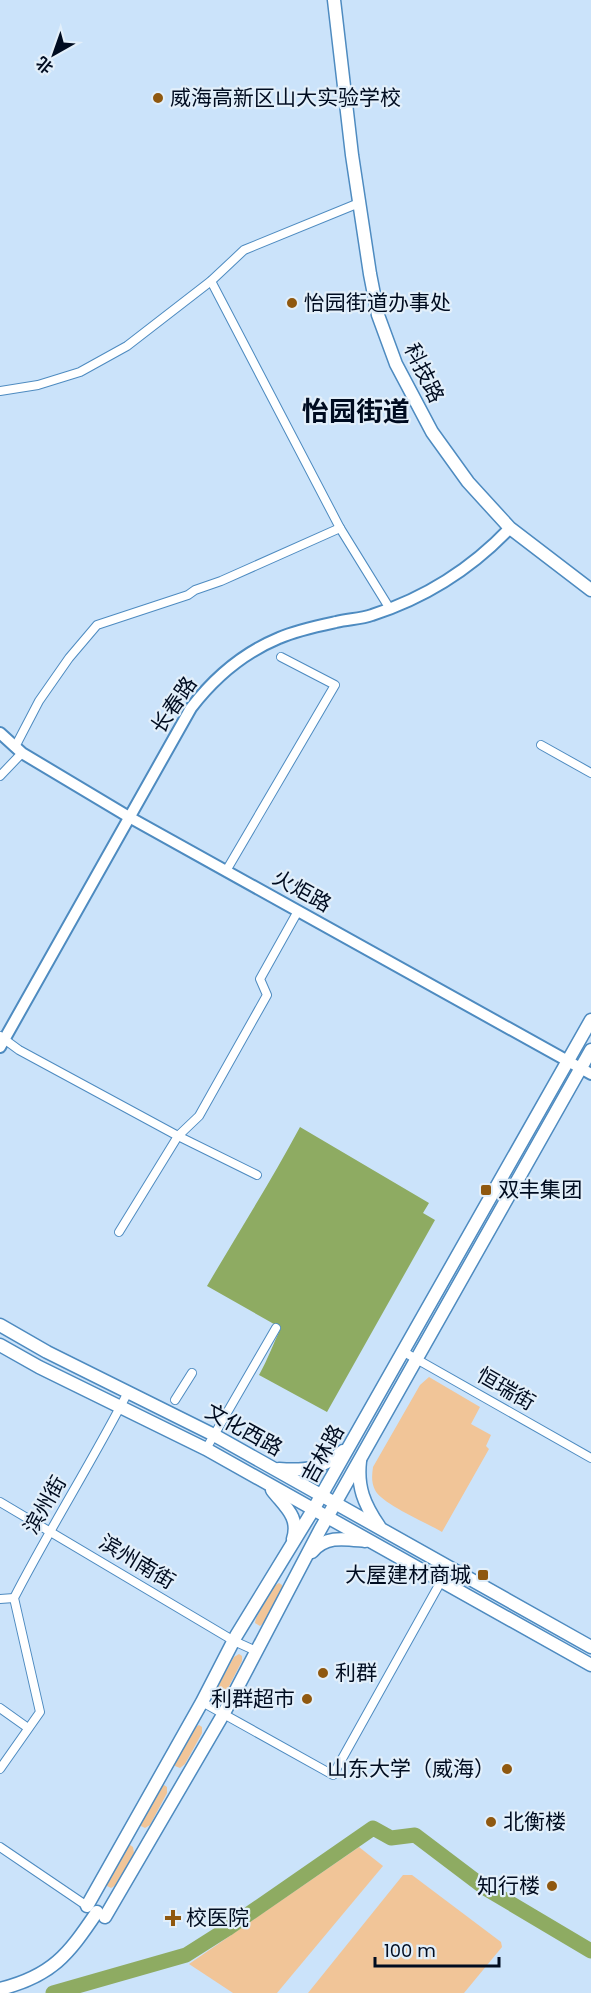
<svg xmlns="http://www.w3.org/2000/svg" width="591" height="1993" viewBox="0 0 591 1993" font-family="Poppins,'Noto Sans SC',sans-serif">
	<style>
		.green { fill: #f1c598 }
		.water { fill: #8eab62 }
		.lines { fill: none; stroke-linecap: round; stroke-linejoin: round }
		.river { stroke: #8eab62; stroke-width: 15 }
		.street-casing { stroke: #4e8bc0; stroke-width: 10 }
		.secondary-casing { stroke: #4e8bc0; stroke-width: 14 }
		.primary-casing { stroke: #4e8bc0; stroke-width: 15 }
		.street { stroke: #fff; stroke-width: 8 }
		.secondary { stroke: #fff; stroke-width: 10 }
		.primary { stroke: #fff; stroke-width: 12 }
		.poi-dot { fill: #8f580f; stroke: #e2effa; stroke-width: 2 }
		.labels { text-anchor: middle; stroke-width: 4.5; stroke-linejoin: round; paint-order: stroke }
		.poi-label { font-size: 21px; fill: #000c20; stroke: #e2effa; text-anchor: start }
		.street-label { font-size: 21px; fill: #000c20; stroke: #e2effa }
		.district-label { font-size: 27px; font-weight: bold; fill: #000c20; stroke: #e2effa }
	</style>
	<rect width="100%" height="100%" fill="#cbe3fa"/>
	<g class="green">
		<path d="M429 1377 480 1407 471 1424 491 1435 486 1446 489 1449 442 1532C427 1523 382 1504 375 1490 371 1482 372 1475 373 1467L420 1385Z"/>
		<path d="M279 1583 282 1585V1590L265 1622 260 1626 255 1623 256 1618 274 1586Z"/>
		<path d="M239 1654 242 1656V1661L225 1694 220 1697 216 1695V1689L234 1657Z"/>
		<path d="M199 1725 202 1727V1733L185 1764 180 1768 175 1766V1760L194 1728Z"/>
		<path d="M164 1785 167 1787V1793L150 1825 145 1828 141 1826V1821L159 1788Z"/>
		<path d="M130 1845 133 1847 134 1853 116 1885 111 1888 107 1886V1881L125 1848Z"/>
		<path d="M359 1847 383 1866 277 1993H233L189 1964Z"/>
		<path d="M403 1875H412L501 1942 502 1947 464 1993H308Z"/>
	</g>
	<path class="water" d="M300 1127 429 1203 423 1213 435 1220 327 1412 259 1375C268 1359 273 1344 281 1328L207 1286C238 1233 271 1181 300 1127Z"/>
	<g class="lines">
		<path class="river" d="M53 1993 186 1955 227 1929 373 1828 391 1838 415 1835 485 1888 591 1951"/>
		<defs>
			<g id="street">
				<path d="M211 281 340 528 390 609"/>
				<path d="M0 391 38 385 80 372 127 346 211 281 244 250 359 203"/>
				<path d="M541 745 591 773"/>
				<path d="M15 747 39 701 69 658 97 625 188 595 195 590 221 581 340 528"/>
				<path d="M0 776 22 753"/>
				<path d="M226 871 335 685 281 657"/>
				<path d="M0 1036 19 1050 178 1136 257 1175"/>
				<path d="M119 1232 178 1136 199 1116 267 995 260 979 298 911"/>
				<path d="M404 1352 591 1458"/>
				<path d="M175 1400 192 1373"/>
				<path d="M206 1449 276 1328"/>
				<path d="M0 1502 234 1641 256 1651"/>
				<path d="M0 1599 14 1598"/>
				<path d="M202 1702 333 1775 449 1567"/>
				<path d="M0 1708 28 1728"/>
				<path d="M0 1769 40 1712 14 1598C50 1528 92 1462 128 1392"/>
				<path d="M0 1847 87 1906"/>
			</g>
			<g id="secondary">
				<path d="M0 733 22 753 129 817 591 1074"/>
				<path d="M0 1047 191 708C214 678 243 653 279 638 297 630 317 626 336 622 348 619 361 619 372 615 425 598 472 568 510 528"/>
			</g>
			<g id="primary">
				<path d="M334 0 352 155 370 274 378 315 396 364 432 432 468 482 510 528 591 590"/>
				<path d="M0 1325 47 1352 214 1435 591 1647"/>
				<path d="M0 1345 39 1367 206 1449 591 1665"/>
				<path d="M360 1461C357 1487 364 1504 379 1526"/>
				<path d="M279 1469C306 1471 322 1469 343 1451"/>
				<path d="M272 1490C285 1507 300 1517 293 1539"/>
				<path d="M312 1552C326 1535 345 1539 365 1541"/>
				<path d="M87 1906 202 1702 236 1636 313 1510 591 1020"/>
				<path d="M105 1917 224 1713 320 1530 591 1050"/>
				<path d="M0 1989C52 1976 68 1955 97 1912"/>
			</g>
		</defs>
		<use href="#street" class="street-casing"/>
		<use href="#secondary" class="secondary-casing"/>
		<use href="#primary" class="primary-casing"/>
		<use href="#street" class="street"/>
		<use href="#secondary" class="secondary"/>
		<use href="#primary" class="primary"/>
	</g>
	<g class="poi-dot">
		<circle cx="158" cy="98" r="6"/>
		<circle cx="292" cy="303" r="6"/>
		<rect x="480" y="1184" width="12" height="12" rx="3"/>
		<rect x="477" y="1569" width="12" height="12" rx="3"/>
		<circle cx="323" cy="1673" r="6"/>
		<circle cx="307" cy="1699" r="6"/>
		<circle cx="507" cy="1769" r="6"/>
		<circle cx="491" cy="1822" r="6"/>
		<circle cx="552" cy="1886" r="6"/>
		<path d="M170 1909h6v6h6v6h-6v6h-6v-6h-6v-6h6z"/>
	</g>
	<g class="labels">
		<g class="poi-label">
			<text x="170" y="105">威海高新区山大实验学校</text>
			<text x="304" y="310">怡园街道办事处</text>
			<text x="498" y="1197">双丰集团</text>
			<text x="471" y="1582" text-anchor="end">大屋建材商城</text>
			<text x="335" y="1680">利群</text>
			<text x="295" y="1706" text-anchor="end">利群超市</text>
			<text x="495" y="1776" text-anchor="end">山东大学（威海）</text>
			<text x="503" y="1829">北衡楼</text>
			<text x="540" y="1893" text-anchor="end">知行楼</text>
			<text x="186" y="1925">校医院</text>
		</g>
		<g class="street-label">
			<text transform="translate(424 373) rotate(64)" y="7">科技路</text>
			<text transform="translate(174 705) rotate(-56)" y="7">长春路</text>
			<text transform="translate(302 891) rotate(29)" y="7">火炬路</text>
			<text transform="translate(506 1389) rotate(30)" y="7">恒瑞街</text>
			<text transform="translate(244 1430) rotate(29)" y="7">文化西路</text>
			<text transform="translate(323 1454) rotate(-61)" y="7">吉林路</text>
			<text transform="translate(45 1505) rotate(-60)" y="7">滨州街</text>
			<text transform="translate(137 1562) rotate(31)" y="7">滨州南街</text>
		</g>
		<g class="district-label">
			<text x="356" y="421">怡园街道</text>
		</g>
	</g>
	<g transform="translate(54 54) rotate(220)" stroke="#e2effa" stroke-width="4.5" paint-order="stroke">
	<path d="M0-4.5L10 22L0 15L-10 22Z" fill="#000c20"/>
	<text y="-9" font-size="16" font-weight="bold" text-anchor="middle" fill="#000c20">北</text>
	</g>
	<path d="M375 1957v9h124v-9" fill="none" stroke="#000c20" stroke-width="3"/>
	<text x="384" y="1957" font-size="18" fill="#000c20" stroke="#e2effa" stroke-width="4.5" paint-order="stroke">100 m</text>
</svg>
